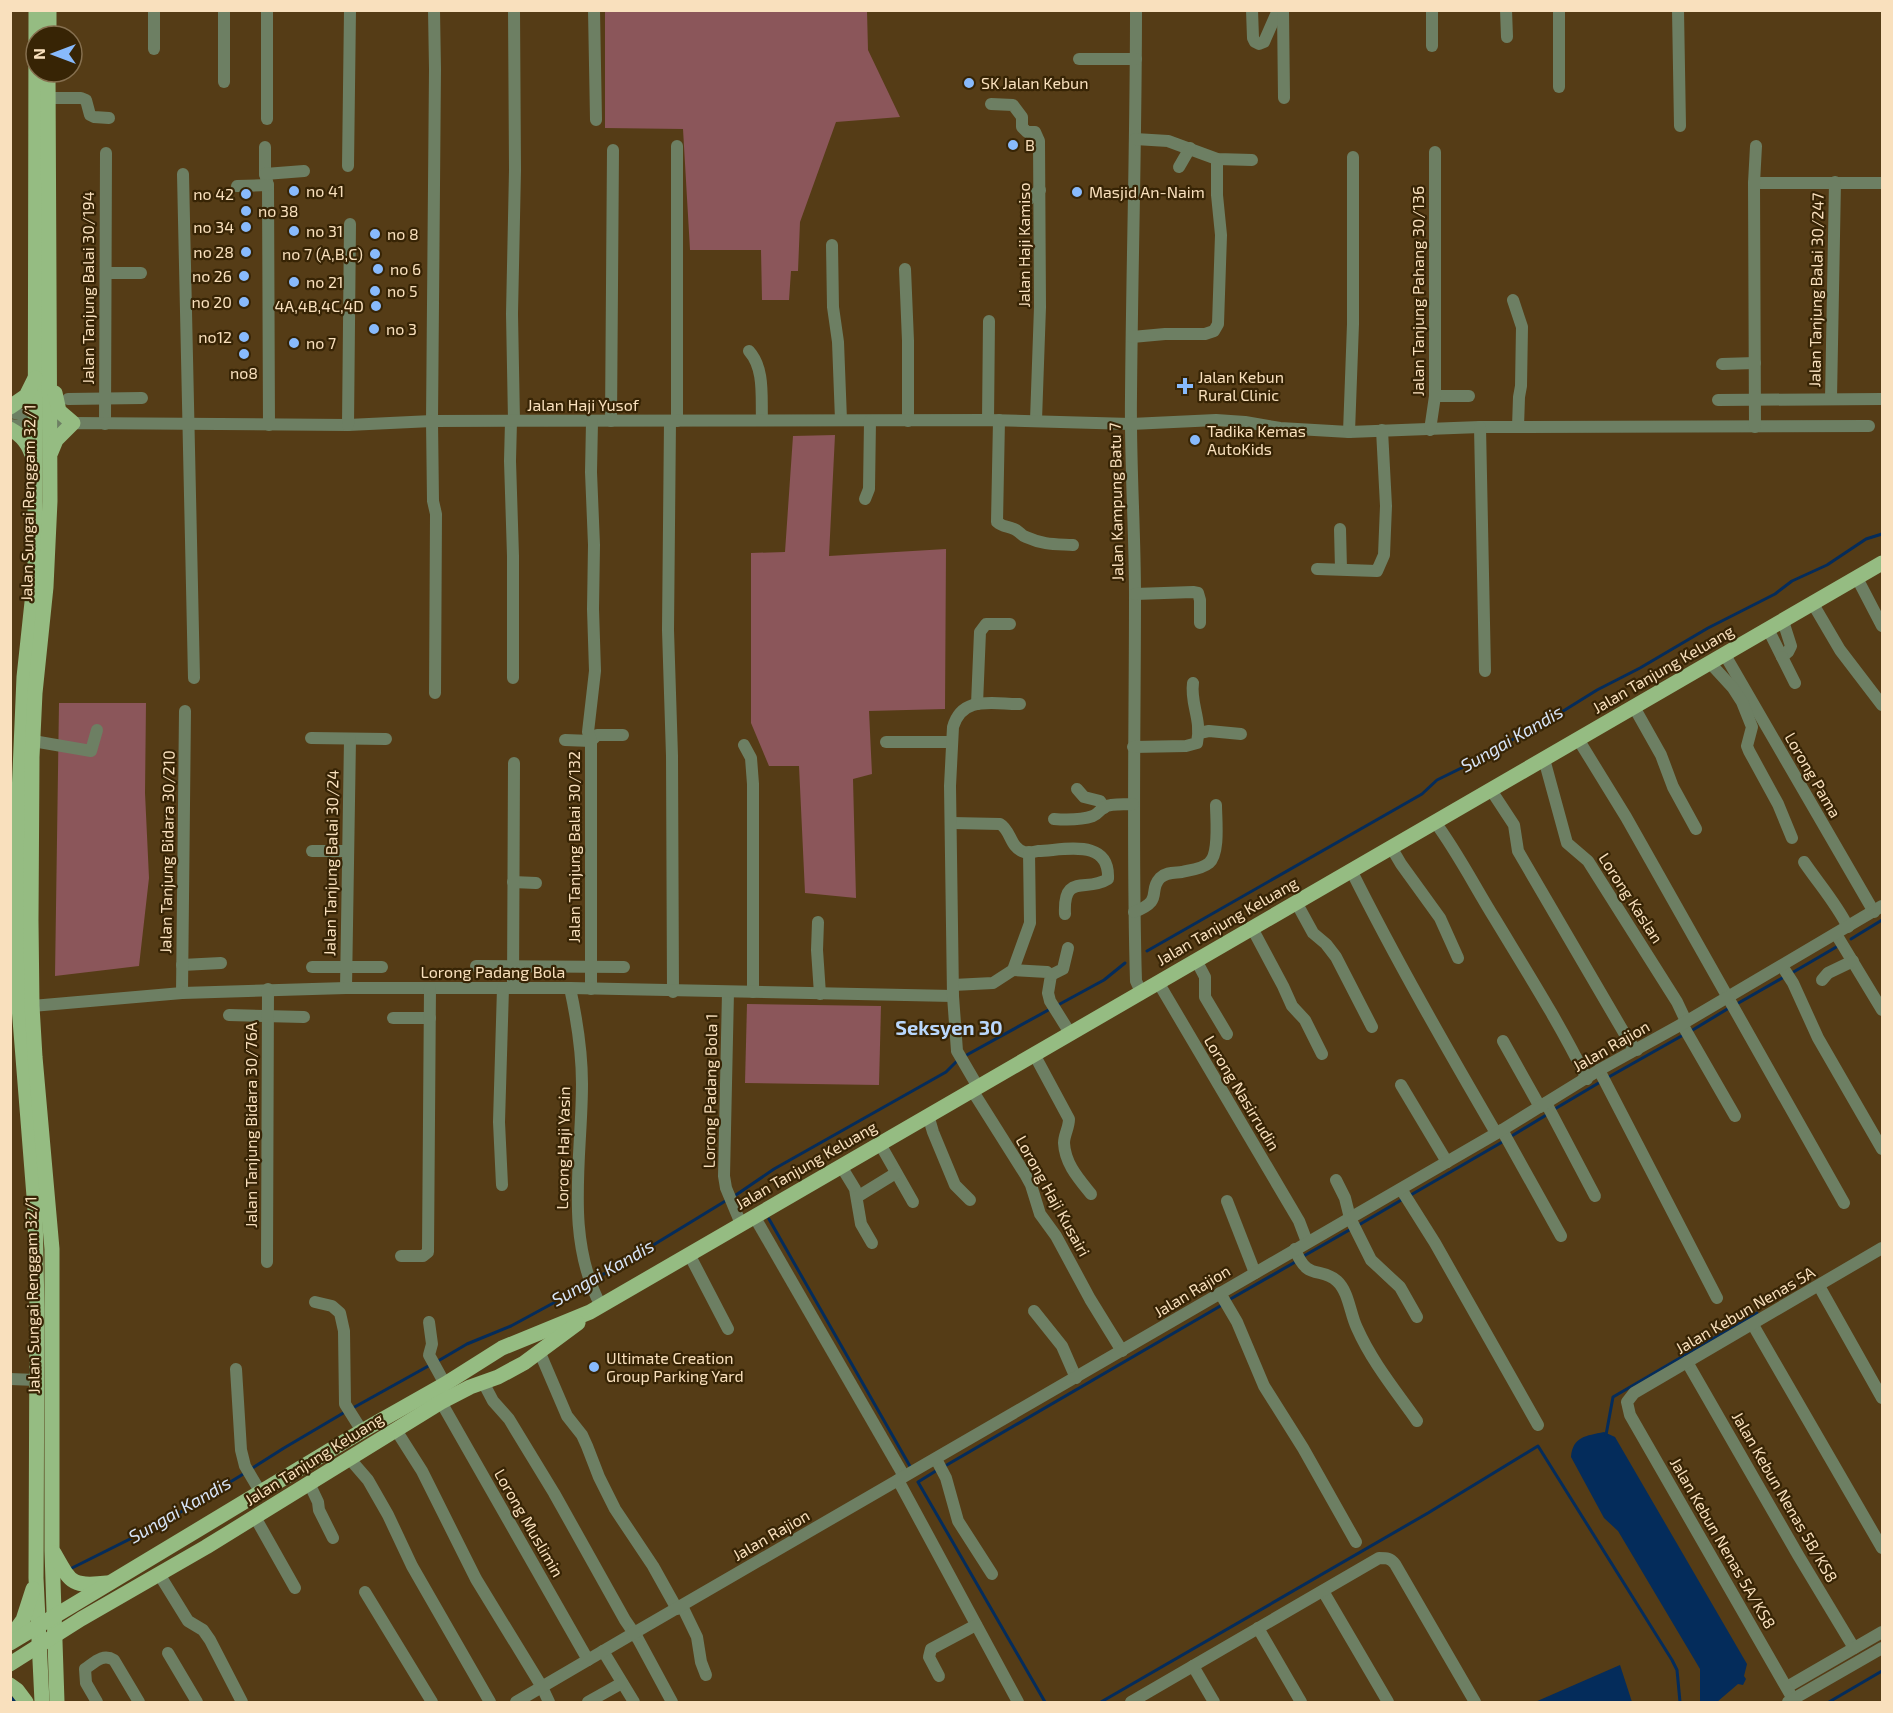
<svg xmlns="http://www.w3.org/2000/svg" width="1893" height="1713" viewBox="0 0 1893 1713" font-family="'Exo 2',sans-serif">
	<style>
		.green { fill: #8b565a }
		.water { fill: #042c5b }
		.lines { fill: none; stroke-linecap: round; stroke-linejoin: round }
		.stream { stroke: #042c5b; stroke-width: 3 }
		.minor { stroke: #6d7f63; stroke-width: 12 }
		.major { stroke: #95bc82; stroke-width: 15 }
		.poi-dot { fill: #88bafc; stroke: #372405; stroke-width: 2 }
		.labels { text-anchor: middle; stroke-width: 4.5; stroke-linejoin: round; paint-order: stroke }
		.poi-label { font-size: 16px; fill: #f9e0bd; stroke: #372405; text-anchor: start }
		.street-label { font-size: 16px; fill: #f9e0bd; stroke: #372405 }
		.water-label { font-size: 18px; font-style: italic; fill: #d8e5f8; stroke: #372405 }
		.quarter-label { font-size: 20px; font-weight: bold; fill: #bad7fc; stroke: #372405 }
	</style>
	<rect width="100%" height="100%" fill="#553c16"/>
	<g class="green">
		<path d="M605 10 867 11 868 50 900 117 836 122 800 222 798 271H791L789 300H762L761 250H690L683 129 605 128Z"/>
		<path d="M835 435 829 556 946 549 945 709 869 711 872 774 853 779 856 898 805 893 799 766H769L751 723V553L785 552 793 436Z"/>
		<path d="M59 703H146L145 793 149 878 139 966 55 976Z"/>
		<path d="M747 1004 881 1006 879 1085 745 1083Z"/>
	</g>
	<g class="water">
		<path d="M1604 1432 1615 1437 1747 1664 1744 1676 1746 1679 1743 1685 1738 1684 1717 1702H1700V1669L1618 1531 1604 1518 1571 1457C1573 1436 1586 1436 1604 1432Z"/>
		<path d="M1620 1665 1632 1702H1535Z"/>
	</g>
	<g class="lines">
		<g class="stream">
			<path d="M1851 939 1882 920"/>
			<path d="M1147 951 1422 794 1437 780 1496 751 1532 726 1552 718 1597 690 1640 668 1708 628 1775 594 1792 581 1827 565 1866 539 1882 534"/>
			<path d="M1790 974 1838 946"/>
			<path d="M1058 1005 1104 980 1125 963"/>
			<path d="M1735 1005 1784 977"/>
			<path d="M1691 1031 1729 1008"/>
			<path d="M963 1057 1052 1008"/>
			<path d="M1607 1078 1685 1034"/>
			<path d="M1553 1110 1602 1081"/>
			<path d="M1510 1137 1548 1114"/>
			<path d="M1409 1196 1504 1141"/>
			<path d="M733 1197 774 1169 946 1072 958 1060"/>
			<path d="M769 1219 911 1468"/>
			<path d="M1357 1226 1403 1199"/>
			<path d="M1302 1257 1351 1229"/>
			<path d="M593 1278 609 1272 727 1200"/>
			<path d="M1227 1301 1297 1261"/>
			<path d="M438 1361 467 1344 511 1326 570 1294 587 1280"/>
			<path d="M351 1409 432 1364"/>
			<path d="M1606 1435 1613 1397 1757 1313"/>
			<path d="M945 1466 1222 1305"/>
			<path d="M251 1469 284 1448 345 1412"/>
			<path d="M939 1469 918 1482 1045 1702"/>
			<path d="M72 1568 166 1521 245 1473"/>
			<path d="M10 1697 16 1702"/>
			<path d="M1101 1702 1428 1513 1538 1446 1672 1660 1677 1670 1680 1702"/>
			<path d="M1829 1702 1882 1671"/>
		</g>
		<g class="minor">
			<path d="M154 10V49"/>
			<path d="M267 10V119"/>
			<path d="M434 10 435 69 432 421 433 501 436 514 435 693"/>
			<path d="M594 10 596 120"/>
			<path d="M1136 10C1136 139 1132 267 1131 396 1130 462 1135 529 1135 596 1135 724 1132 853 1136 981L1141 992"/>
			<path d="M1252 10 1253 38 1255 42 1259 44 1264 42 1278 10"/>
			<path d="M1283 10 1284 98"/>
			<path d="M1506 10 1507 37"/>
			<path d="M1559 10V87"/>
			<path d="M1678 10 1680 126"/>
			<path d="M1432 46V10"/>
			<path d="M1079 59H1136"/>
			<path d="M224 82V10"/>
			<path d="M48 98H81L86 100 90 115 94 117 109 118"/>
			<path d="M991 104 1013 105 1022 117V127L1027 132H1035L1039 141 1040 307 1036 420"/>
			<path d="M1135 139 1168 141 1217 159 1252 160"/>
			<path d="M677 146V421"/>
			<path d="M265 147V174L268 185 269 425"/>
			<path d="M348 166 350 10"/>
			<path d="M1179 167 1190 148"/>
			<path d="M183 174 194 678"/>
			<path d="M265 174 304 171"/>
			<path d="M1754 183H1882"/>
			<path d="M237 186 268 185"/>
			<path d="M1025 202 1040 190"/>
			<path d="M832 245 833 307 838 342 841 420"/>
			<path d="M905 269 908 341V421"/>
			<path d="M106 273H141"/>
			<path d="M1513 300 1522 327 1521 386 1519 397 1518 427"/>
			<path d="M1132 337 1165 334H1205L1214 331 1218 324 1221 235 1217 195V159"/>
			<path d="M749 351C765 369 761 397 762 420"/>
			<path d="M1722 364 1755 363"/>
			<path d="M1435 396H1469"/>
			<path d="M68 399 142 398"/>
			<path d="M1831 399 1835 182"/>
			<path d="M1718 400 1882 399"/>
			<path d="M10 412 27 416 36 424"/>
			<path d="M988 420 989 321"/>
			<path d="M999 420 997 522C1003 527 1007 526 1014 529 1020 531 1020 535 1026 537 1044 545 1054 544 1073 545"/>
			<path d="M511 421 510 461 513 556V678"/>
			<path d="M514 421 512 314 515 170 514 10"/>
			<path d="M611 421 613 150"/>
			<path d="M670 421 668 630 672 756 673 992"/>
			<path d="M105 424 106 153"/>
			<path d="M10 425 27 427 36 424 73 423 348 425 432 421 988 420 1131 424 1216 420 1245 422 1280 428 1349 432 1480 427 1869 426"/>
			<path d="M348 425 350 224"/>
			<path d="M1480 427 1485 671"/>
			<path d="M1755 427 1754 183 1756 146"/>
			<path d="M1430 430 1435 396V152"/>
			<path d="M1349 432 1353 324V157"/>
			<path d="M865 499 869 489 870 421"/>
			<path d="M1340 529 1341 569"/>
			<path d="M1317 569 1377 571 1384 555 1386 506 1382 430"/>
			<path d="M1857 578 1882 626"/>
			<path d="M1135 594 1193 592 1198 593 1200 600V623"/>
			<path d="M1813 604 1840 650 1882 705"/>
			<path d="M1768 629 1782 657 1788 652 1791 646 1783 621"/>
			<path d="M1725 655 1874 912"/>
			<path d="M1782 657 1795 683"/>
			<path d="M1710 663 1733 688 1742 702 1752 727 1747 746 1749 751 1778 804 1792 838"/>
			<path d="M977 704 980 632 986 624H1010"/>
			<path d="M1634 707 1661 755 1673 787 1696 829"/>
			<path d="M1199 733 1209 731 1241 734"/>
			<path d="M311 738 386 739"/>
			<path d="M1578 739 1626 817 1844 1203"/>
			<path d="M565 740 591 741 597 735H623"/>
			<path d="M33 741 91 751 97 730"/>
			<path d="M886 742H952"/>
			<path d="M744 745 751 758 753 784V992"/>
			<path d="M1133 747 1186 746 1197 743C1202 719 1190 704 1193 683"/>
			<path d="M1544 759 1567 843 1588 861 1677 1002 1686 1021"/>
			<path d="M1077 789 1084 797 1100 801 1104 808"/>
			<path d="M1491 790 1514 825 1518 851 1630 1043 1637 1050"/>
			<path d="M1054 819C1067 820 1081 820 1093 816 1098 814 1100 810 1104 807 1113 803 1124 805 1133 804"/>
			<path d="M1435 822C1458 853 1475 887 1495 919 1527 972 1560 1024 1587 1079"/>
			<path d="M952 823 1000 824C1011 830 1010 848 1024 852 1027 853 1034 852 1038 851 1066 850 1110 838 1108 879 1086 893 1063 872 1065 914"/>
			<path d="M1391 847 1401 864 1440 918 1458 958"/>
			<path d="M312 851H348"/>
			<path d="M1804 862C1819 884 1836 903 1848 927"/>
			<path d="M1351 870C1396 960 1446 1047 1496 1133"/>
			<path d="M513 882 536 883"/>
			<path d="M1296 902 1313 933 1326 944 1336 957 1372 1027"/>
			<path d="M1134 912C1165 900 1147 892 1160 878 1166 872 1174 873 1182 872 1190 870 1202 869 1209 863 1220 854 1216 819 1216 805"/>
			<path d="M818 922 817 950 820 994"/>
			<path d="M1252 928 1283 986 1292 1006 1305 1020 1322 1054"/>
			<path d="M1836 934 1882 1010"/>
			<path d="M1196 960 1205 977V997L1227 1034"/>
			<path d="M182 965 221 963"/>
			<path d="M476 966 624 967"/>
			<path d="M1782 966 1793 983 1818 1038 1882 1149"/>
			<path d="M312 967H382"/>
			<path d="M1013 970 1047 972 1051 975 1048 993 1050 1001 1070 1033"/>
			<path d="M1051 975 1063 969 1068 948"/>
			<path d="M1822 980 1828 973 1853 961"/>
			<path d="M1158 982 1299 1221 1307 1242"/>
			<path d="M953 985 993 983 1013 970 1030 923 1029 852"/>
			<path d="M346 988 350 739"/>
			<path d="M513 988 514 763"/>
			<path d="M570 988C577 1020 582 1051 582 1084 582 1158 564 1237 601 1306"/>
			<path d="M591 989V741L588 732 595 671 593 609 594 545 591 472 592 422"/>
			<path d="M728 992 724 1176 726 1188 741 1224"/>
			<path d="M182 993 185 711"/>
			<path d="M32 1006 182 993 346 988H570L953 996"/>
			<path d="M229 1015 304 1017"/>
			<path d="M393 1018H430"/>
			<path d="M1682 1024 1735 1116"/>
			<path d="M1503 1041 1540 1107"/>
			<path d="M1034 1054 1069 1119C1069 1128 1064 1135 1064 1143 1065 1164 1079 1179 1091 1194"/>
			<path d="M1599 1070 1717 1298"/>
			<path d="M1401 1085 1447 1162"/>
			<path d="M978 1087 957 1051 953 996 950 786 953 727C962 695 992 704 1020 704"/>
			<path d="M972 1090 1025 1174 1031 1185 1040 1214 1056 1236 1090 1299 1122 1351"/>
			<path d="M1546 1103 1595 1196"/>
			<path d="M928 1115 933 1132 955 1185 970 1200"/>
			<path d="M1502 1130 1561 1236"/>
			<path d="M880 1144 913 1202"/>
			<path d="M841 1166 855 1189 861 1224 872 1243"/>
			<path d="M1336 1180 1345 1198 1350 1218 1371 1260 1400 1287 1417 1317"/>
			<path d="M502 1185 499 1122 503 988"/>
			<path d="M1401 1189 1435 1243 1538 1425"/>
			<path d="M857 1197 896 1173"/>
			<path d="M1227 1201 1255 1273"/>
			<path d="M754 1216 904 1476"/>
			<path d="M1295 1249C1307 1282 1321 1266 1337 1281 1349 1292 1350 1314 1357 1328 1372 1362 1396 1391 1417 1421"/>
			<path d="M689 1254 728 1329"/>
			<path d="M401 1256H423L428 1252 430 988"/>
			<path d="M267 1262 268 989"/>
			<path d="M1819 1286 1882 1398"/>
			<path d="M1220 1293 1237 1322 1264 1386 1303 1448 1356 1542"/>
			<path d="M315 1302 332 1306 340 1313 344 1331 345 1404 362 1431"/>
			<path d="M1034 1311 1062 1346 1076 1378"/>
			<path d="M429 1322 432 1344 429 1355 445 1384"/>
			<path d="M1753 1325 1882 1548"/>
			<path d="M540 1353 567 1416 582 1435 587 1446 599 1477 615 1509 653 1566 677 1609"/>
			<path d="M1687 1362 1798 1555 1854 1648"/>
			<path d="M236 1369 241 1450 245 1466 261 1493"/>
			<path d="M10 1379 36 1380"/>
			<path d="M483 1382 493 1401 509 1419 554 1493 625 1620 638 1639 672 1702"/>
			<path d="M441 1402 588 1660"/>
			<path d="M396 1430 422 1471 476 1579 542 1687 549 1702"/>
			<path d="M349 1458 368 1480 388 1515 412 1566 490 1702"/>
			<path d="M936 1459 946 1478 958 1521 992 1574"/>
			<path d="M898 1480 1018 1702"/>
			<path d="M309 1483 318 1502 319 1510 333 1538"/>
			<path d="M255 1517 295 1588"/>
			<path d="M159 1574 188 1621 203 1630 210 1640 242 1702"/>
			<path d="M1323 1591 1388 1702"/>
			<path d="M365 1592 432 1702"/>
			<path d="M682 1606 697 1637 701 1662 706 1675"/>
			<path d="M1258 1628 1301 1702"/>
			<path d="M603 1651 634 1702"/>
			<path d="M168 1653 197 1702"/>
			<path d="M1193 1666 1214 1702"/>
			<path d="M939 1676 929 1657 931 1649 976 1625"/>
			<path d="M1787 1687 1882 1632"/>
			<path d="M1793 1699 1630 1415 1627 1402 1634 1393 1882 1248"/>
			<path d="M97 1702 86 1683 85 1669C95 1662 103 1653 114 1660L139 1702"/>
			<path d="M516 1702 634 1633 1502 1130 1599 1070 1682 1024 1882 906"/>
			<path d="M588 1702 622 1683"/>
			<path d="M1131 1702 1379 1558C1387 1558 1390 1558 1395 1564L1475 1702"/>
			<path d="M1788 1702 1882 1648"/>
		</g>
		<g class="major">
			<path d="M36 10 35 574 24 677 17 842 19 1007 35 1209 37 1310 36 1578 42 1702"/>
			<path d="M49 36V10"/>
			<path d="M48 72 50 501 46 587 35 693 32 757 31 921 32 1006 35 1057 52 1249V1551L57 1702"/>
			<path d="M10 407 26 396 35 378"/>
			<path d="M10 429C23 436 29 445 33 458"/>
			<path d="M51 452 56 440 73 423 59 411 55 393"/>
			<path d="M54 1553C71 1583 71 1587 107 1583"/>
			<path d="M10 1638 23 1620 33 1589"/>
			<path d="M10 1643 362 1431 445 1384 502 1348 590 1312 1882 563"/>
			<path d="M10 1664 81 1619 206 1547 441 1402 470 1387 498 1377 524 1363 578 1323"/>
			<path d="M10 1685 17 1690 26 1702"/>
		</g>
	</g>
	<g class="poi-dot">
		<circle cx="969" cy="83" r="6"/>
		<circle cx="1013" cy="145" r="6"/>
		<circle cx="294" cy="191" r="6"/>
		<circle cx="1077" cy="192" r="6"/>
		<circle cx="246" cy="194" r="6"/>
		<circle cx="246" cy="211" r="6"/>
		<circle cx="246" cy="227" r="6"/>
		<circle cx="294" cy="231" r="6"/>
		<circle cx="375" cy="234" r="6"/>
		<circle cx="246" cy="252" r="6"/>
		<circle cx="375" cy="254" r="6"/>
		<circle cx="378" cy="269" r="6"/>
		<circle cx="244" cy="276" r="6"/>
		<circle cx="294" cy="282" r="6"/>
		<circle cx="375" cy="291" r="6"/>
		<circle cx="244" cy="302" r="6"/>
		<circle cx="376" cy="306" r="6"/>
		<circle cx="374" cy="329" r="6"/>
		<circle cx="244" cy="337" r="6"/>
		<circle cx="294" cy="343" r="6"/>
		<circle cx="244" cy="354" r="6"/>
		<path d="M1182 377h6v6h6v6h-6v6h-6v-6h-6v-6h6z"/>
		<circle cx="1195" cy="440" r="6"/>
		<circle cx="594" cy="1367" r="6"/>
	</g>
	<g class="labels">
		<g class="poi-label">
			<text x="981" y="89">SK Jalan Kebun</text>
			<text x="1025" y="151">B</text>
			<text x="306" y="197">no 41</text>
			<text x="1089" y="198">Masjid An-Naim</text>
			<text x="234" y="200" text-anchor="end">no 42</text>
			<text x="258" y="217">no 38</text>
			<text x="234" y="233" text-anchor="end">no 34</text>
			<text x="306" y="237">no 31</text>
			<text x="387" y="240">no 8</text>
			<text x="234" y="258" text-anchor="end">no 28</text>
			<text x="363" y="260" text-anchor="end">no 7 (A,B,C)</text>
			<text x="390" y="275">no 6</text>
			<text x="232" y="282" text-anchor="end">no 26</text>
			<text x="306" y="288">no 21</text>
			<text x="387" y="297">no 5</text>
			<text x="232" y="308" text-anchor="end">no 20</text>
			<text x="364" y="312" text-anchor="end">4A,4B,4C,4D</text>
			<text x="386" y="335">no 3</text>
			<text x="232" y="343" text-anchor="end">no12</text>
			<text x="306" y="349">no 7</text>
			<text x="244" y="379" text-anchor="middle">no8</text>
			<text x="1198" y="383">Jalan Kebun<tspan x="1198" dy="18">Rural Clinic</tspan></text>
			<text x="1207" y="437">Tadika Kemas<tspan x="1207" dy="18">AutoKids</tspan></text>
			<text x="606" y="1364">Ultimate Creation<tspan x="606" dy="18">Group Parking Yard</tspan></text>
		</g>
		<g class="street-label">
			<text transform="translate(1024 245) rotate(-90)" y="6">Jalan Haji Kamiso</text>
			<text transform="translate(88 288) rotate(-90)" y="6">Jalan Tanjung Balai 30/194</text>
			<text transform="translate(1816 290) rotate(-89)" y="6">Jalan Tanjung Balai 30/247</text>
			<text transform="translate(1418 291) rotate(-90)" y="6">Jalan Tanjung Pahang 30/136</text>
			<text x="583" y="411">Jalan Haji Yusof</text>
			<text transform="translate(1116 502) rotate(-91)" y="6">Jalan Kampung Batu 7</text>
			<text transform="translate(28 503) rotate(-89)" y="6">Jalan Sungai Renggam 32/1</text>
			<text transform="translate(1663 669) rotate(-30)" y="6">Jalan Tanjung Keluang</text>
			<text transform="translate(1813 775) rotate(60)" y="6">Lorong Pama</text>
			<text transform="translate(574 847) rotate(-90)" y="6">Jalan Tanjung Balai 30/132</text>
			<text transform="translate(167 852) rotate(-89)" y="6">Jalan Tanjung Bidara 30/210</text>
			<text transform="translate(331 863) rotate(-89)" y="6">Jalan Tanjung Balai 30/24</text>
			<text transform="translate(1631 898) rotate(57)" y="6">Lorong Kaslan</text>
			<text transform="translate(1227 921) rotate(-30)" y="6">Jalan Tanjung Keluang</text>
			<text x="493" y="978">Lorong Padang Bola</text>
			<text transform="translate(1611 1046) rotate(-30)" y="6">Jalan Rajion</text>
			<text transform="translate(710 1091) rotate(-89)" y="6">Lorong Padang Bola 1</text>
			<text transform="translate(1242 1093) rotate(59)" y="6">Lorong Nasirrudin</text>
			<text transform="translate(251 1125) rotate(-90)" y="6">Jalan Tanjung Bidara 30/76A</text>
			<text transform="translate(563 1148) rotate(-89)" y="6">Lorong Haji Yasin</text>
			<text transform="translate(806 1165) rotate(-30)" y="6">Jalan Tanjung Keluang</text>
			<text transform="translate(1053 1196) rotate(61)" y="6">Lorong Haji Kusairi</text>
			<text transform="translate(1192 1291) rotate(-31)" y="6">Jalan Rajion</text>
			<text transform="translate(32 1295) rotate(-91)" y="6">Jalan Sungai Renggam 32/1</text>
			<text transform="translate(1745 1310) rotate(-30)" y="6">Jalan Kebun Nenas 5A</text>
			<text transform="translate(314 1459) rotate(-32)" y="6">Jalan Tanjung Keluang</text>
			<text transform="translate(1785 1497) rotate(60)" y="6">Jalan Kebun Nenas 5B/KS8</text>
			<text transform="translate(529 1523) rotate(60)" y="6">Lorong Muslimin</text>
			<text transform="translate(771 1535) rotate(-30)" y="6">Jalan Rajion</text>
			<text transform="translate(1723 1543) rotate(60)" y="6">Jalan Kebun Nenas 5A/KS8</text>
		</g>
		<g class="water-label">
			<text transform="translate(1512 739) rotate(-30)" y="6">Sungai Kandis</text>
			<text transform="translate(603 1273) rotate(-30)" y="6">Sungai Kandis</text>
			<text transform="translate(180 1510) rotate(-30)" y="6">Sungai Kandis</text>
		</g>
		<g class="quarter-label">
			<text x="949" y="1035">Seksyen 30</text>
		</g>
	</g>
	<rect width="1893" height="1713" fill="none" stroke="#f9e0bd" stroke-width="24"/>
	<g transform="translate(54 54) rotate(270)"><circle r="28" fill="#372405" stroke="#856f4f" stroke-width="1.5"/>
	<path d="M0-4.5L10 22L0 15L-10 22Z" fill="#88bafc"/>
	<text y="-9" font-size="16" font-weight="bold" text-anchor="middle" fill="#f9e0bd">N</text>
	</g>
</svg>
